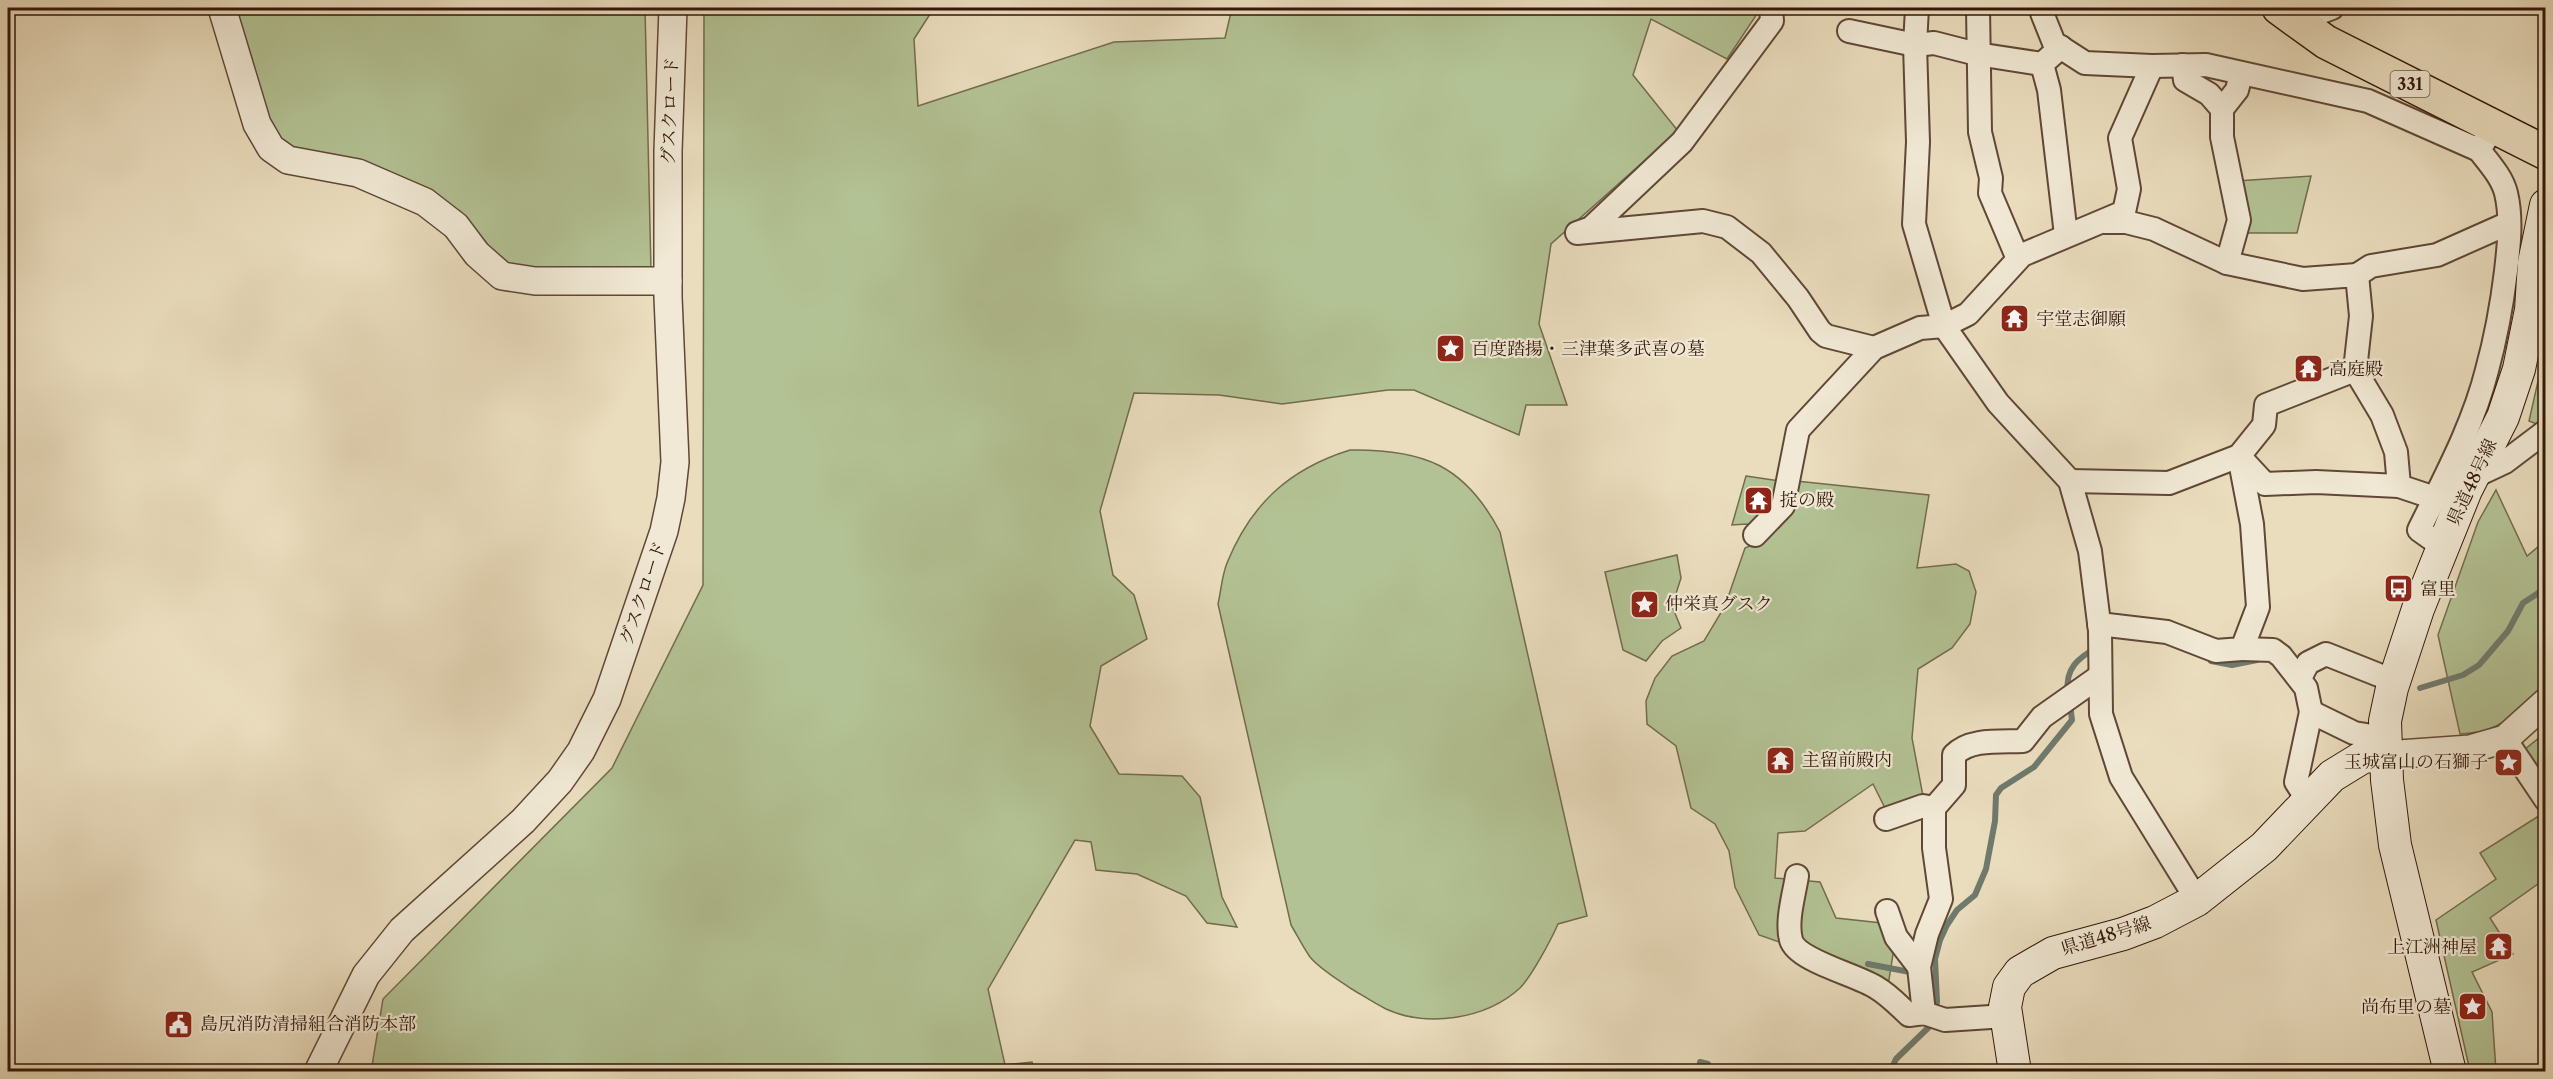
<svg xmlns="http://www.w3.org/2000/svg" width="2553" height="1079" viewBox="0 0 2553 1079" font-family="'Libre Caslon Text','Noto Serif JP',serif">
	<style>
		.green { fill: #b3c294; stroke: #726c4e; stroke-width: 1.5 }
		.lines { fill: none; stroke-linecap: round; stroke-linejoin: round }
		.stream { stroke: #6f7a6d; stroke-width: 6 }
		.minor-casing { stroke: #604836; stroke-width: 26 }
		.tertiary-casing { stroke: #604836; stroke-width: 30 }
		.secondary-casing { stroke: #321708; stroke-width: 34 }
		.trunk-casing { stroke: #321708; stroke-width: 36 }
		.minor { stroke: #f1e9d5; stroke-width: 22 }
		.tertiary { stroke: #f1e9d5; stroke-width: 27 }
		.secondary { stroke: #f1e9d5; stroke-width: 32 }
		.trunk { stroke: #eaddbe; stroke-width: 33 }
		.labels { text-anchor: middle; stroke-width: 4.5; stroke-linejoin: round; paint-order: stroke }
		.shield { fill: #f1e9d5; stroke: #6b5646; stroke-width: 1.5 }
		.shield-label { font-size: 16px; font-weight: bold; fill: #321708 }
		.street-label { font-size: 18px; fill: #321708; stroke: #f1e9d5 }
		.poi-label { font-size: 18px; fill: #321708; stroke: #f1e9d5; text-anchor: start }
	</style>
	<rect width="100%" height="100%" fill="#eaddbe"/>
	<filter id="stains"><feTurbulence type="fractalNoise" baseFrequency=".00333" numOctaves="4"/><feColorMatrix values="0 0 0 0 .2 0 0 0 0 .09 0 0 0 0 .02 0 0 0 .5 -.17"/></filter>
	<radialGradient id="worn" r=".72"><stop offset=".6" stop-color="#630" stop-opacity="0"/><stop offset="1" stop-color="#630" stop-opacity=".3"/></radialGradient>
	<g class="green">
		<path d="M236 8H645L651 271 507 268 460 211 376 168 278 147Z"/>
		<path d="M704 8H934L914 39 918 106 1114 42 1225 38 1232 8H1758L1759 11 1727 59 1651 19 1633 75 1678 131 1551 244 1539 324 1567 405H1526L1519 435 1414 390H1388L1282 404 1219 395 1134 393 1100 511 1113 575 1134 595 1147 639 1101 666 1090 726 1119 774 1182 776 1200 797 1222 897 1237 927 1207 923 1186 896 1137 874 1096 870 1091 842 1075 840 988 989 1005 1065 1032 1062 1034 1071 371 1072 383 999 612 768 703 585Z"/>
		<path d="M2311 176 2297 233H2242L2237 181Z"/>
		<path d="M2545 350V421L2539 425 2529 421Z"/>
		<path d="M1350 450C1423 449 1465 465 1500 532L1587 916 1558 924C1551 940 1531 977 1520 988 1486 1019 1428 1028 1386 1009 1374 1003 1362 995 1350 988 1337 979 1320 969 1310 957 1303 947 1297 935 1291 925L1218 604C1221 591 1222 575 1227 563 1251 504 1289 469 1350 450Z"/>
		<path d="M1746 476 1780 481 1776 502 1751 529 1747 524 1732 525Z"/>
		<path d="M1796 481 1929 495 1917 568 1956 564 1969 571 1976 592 1970 624 1952 648 1918 669 1912 738 1923 796 1886 810 1873 784 1805 831 1778 833 1775 878 1820 882 1836 918 1882 923 1893 954 1888 986 1814 954 1759 935 1735 887 1729 851 1715 824 1691 808 1676 746 1647 724 1646 701 1655 678 1672 656 1704 641 1725 606 1745 548 1761 541Z"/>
		<path d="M2496 490 2527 556 2545 541V684C2530 701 2511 721 2489 729 2480 733 2469 733 2460 734L2438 635 2478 522Z"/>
		<path d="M1677 555 1681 578 1672 606 1681 628 1662 641 1646 661 1623 650 1605 572Z"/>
		<path d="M2545 733V783L2524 750Z"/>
		<path d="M2542 814 2545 819V879L2490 918 2513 954 2472 972 2492 1012 2496 1071H2470L2436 920 2496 879 2480 853Z"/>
	</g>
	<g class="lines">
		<g class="stream">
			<path d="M2211 661 2232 665 2257 660"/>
			<path d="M2420 688 2463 675 2479 665 2508 631 2523 603 2546 588"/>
			<path d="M2068 691C2065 669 2078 658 2096 648"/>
			<path d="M1868 964 1910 972"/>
			<path d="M1700 1062 1708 1064 1712 1072"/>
			<path d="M1890 1072 1896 1059 1930 1026 1937 1002 1935 959 1940 940 1947 925 1957 910 1975 895 1986 869 1995 821 1996 795 2001 788 2034 767 2072 720 2070 704"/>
		</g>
		<defs>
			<g id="minor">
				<path d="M1771 8 1772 21 1682 142 1591 228 1577 233 1703 221 1727 227 1761 253 1798 298 1820 331 1826 336 1874 348"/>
				<path d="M1978 8 1980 132 1991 178 1990 193 2018 259"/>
				<path d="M2042 8V13L2054 43 2085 63 2152 66 2206 65 2368 101 2479 150 2494 126"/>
				<path d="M2296 22 2332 8"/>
				<path d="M1849 31 1915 45 1934 43 1977 54 2042 64"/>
				<path d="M2061 47 2042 64 2049 90 2066 235"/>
				<path d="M2183 65 2185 80 2209 94 2222 109V137L2239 220 2227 263"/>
				<path d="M2152 66 2120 138 2129 189 2124 212 2022 255 1968 314 1944 326 1998 403 2070 481 2090 551 2100 631 2101 714 2121 777 2197 900"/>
				<path d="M2222 109 2237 90 2241 74"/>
				<path d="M2357 275 2371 266 2437 255 2509 223"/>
				<path d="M2355 370 2382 415 2396 452 2399 486 2435 498"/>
				<path d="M2239 456 2265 484 2316 482 2399 486"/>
				<path d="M2473 477 2505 462 2546 431"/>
				<path d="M2070 481 2169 483 2239 456 2264 425 2266 405 2355 370 2361 316 2357 275 2303 279 2227 263 2154 229 2126 222H2105"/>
				<path d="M1755 535 1783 506 1798 430 1874 348 1920 328 1944 326 1914 224 1918 142 1915 45 1917 8"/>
				<path d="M2443 547 2419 530C2444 479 2473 426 2487 370 2496 337 2502 304 2506 271 2509 245 2512 218 2506 193 2502 177 2489 163 2479 150"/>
				<path d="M2099 624 2167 632 2216 651 2242 649 2258 607 2252 524 2239 456"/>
				<path d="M2242 649 2273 650 2281 656 2306 688 2311 712 2296 782 2308 801"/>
				<path d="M2300 678 2308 663 2326 654 2394 681"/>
				<path d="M2311 712 2354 733 2385 738"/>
				<path d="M2505 739 2546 800"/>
				<path d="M1886 819 1923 806 1934 808"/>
				<path d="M1797 876C1794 895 1786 921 1791 940 1797 961 1858 975 1877 988 1889 995 1899 1006 1909 1015L1924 1013 1945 1020 2006 1016"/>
				<path d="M1887 911 1896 937 1919 967"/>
				<path d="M1924 1013 1919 967 1927 934 1941 899 1934 848V808L1954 785V755C1970 738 2001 742 2023 741L2042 717 2100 676"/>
			</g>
			<g id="tertiary">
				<path d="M222 8 257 124 271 148 288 160 358 173 425 202 456 226 477 254 502 276 535 281H668"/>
				<path d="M2385 755 2470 749 2505 739 2546 702"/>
				<path d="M318 1072 366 975 402 930 523 821 560 781 581 751 607 699 664 531 671 498 675 462 668 297V151L673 8"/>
			</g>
			<g id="secondary">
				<path d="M2015 1072 2005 1007 2009 987 2020 972 2053 953 2123 934 2155 922 2197 900 2264 847 2332 776 2363 757 2385 755"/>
				<path d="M2450 1072 2395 845 2387 780 2385 721 2392 688 2418 609 2466 490 2503 417 2519 369 2531 310 2534 263 2546 205"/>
			</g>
			<path id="trunk" d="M2279 8 2326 42 2546 153"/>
		</defs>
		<use href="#minor" class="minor-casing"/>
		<use href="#tertiary" class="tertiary-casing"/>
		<use href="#secondary" class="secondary-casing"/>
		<use href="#trunk" class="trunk-casing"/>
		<use href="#minor" class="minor"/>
		<use href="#tertiary" class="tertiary"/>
		<use href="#secondary" class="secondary"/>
		<use href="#trunk" class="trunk"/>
	</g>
	<defs>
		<symbol id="temple-square" viewBox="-11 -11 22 22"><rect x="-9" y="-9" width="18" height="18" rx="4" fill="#8f2418" stroke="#f1e9d5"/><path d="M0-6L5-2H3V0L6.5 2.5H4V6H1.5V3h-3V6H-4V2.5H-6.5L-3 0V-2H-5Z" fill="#fff"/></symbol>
		<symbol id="sight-square" viewBox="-11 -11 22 22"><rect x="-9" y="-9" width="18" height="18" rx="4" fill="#8f2418" stroke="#f1e9d5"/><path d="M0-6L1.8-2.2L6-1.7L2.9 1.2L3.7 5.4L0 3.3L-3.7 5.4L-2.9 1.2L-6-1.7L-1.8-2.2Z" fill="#fff"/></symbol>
		<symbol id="bus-square" viewBox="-11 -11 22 22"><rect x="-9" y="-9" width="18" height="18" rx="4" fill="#8f2418" stroke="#f1e9d5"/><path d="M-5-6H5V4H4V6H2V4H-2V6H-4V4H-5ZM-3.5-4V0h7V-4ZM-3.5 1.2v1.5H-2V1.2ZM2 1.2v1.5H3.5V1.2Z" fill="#fff"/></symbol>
		<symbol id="civic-square" viewBox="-11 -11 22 22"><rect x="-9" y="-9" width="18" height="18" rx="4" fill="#8f2418" stroke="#f1e9d5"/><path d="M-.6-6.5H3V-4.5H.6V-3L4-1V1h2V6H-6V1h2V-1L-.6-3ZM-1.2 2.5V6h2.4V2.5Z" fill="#fff"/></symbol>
	</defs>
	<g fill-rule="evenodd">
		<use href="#temple-square" x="1998" y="302" width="33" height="33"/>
		<use href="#sight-square" x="1434" y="332" width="33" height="33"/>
		<use href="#temple-square" x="2292" y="352" width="33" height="33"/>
		<use href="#temple-square" x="1742" y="484" width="33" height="33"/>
		<use href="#bus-square" x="2382" y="572" width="33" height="33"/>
		<use href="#sight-square" x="1628" y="588" width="33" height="33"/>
		<use href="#temple-square" x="1764" y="744" width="33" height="33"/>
		<use href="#sight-square" x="2492" y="746" width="33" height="33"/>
		<use href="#temple-square" x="2482" y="930" width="33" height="33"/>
		<use href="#sight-square" x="2456" y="990" width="33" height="33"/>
		<use href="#civic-square" x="162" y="1008" width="33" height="33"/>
	</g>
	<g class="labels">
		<rect class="shield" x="2390.5" y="71" width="39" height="26" rx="4.5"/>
		<g class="shield-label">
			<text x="2410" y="90">331</text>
		</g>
		<g class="street-label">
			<text transform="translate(670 111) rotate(-88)" y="6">グスクロード</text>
			<text transform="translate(2472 482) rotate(-65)" y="6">県道48号線</text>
			<text transform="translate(643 593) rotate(-71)" y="6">グスクロード</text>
			<text transform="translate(2106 936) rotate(-17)" y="6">県道48号線</text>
		</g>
		<g class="poi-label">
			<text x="2036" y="325">宇堂志御願</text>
			<text x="1471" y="355">百度踏揚・三津葉多武喜の墓</text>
			<text x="2329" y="375">高庭殿</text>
			<text x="1780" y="506">掟の殿</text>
			<text x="2420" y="595">富里</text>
			<text x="1665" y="610">仲栄真グスク</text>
			<text x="1802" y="766">主留前殿内</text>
			<text x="2488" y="768" text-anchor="end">玉城富山の石獅子</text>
			<text x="2477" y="953" text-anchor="end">上江洲神屋</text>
			<text x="2451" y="1013" text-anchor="end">尚布里の墓</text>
			<text x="200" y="1030">島尻消防清掃組合消防本部</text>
		</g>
	</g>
	<rect width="2553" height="1079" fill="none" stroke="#eaddbe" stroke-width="30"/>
	<rect x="9" y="9" width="2535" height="1061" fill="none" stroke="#321708" stroke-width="3"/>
	<rect x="15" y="15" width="2523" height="1049" fill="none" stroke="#321708" stroke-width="1.5"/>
	<rect width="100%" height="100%" filter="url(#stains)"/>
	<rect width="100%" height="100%" fill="url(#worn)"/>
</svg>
